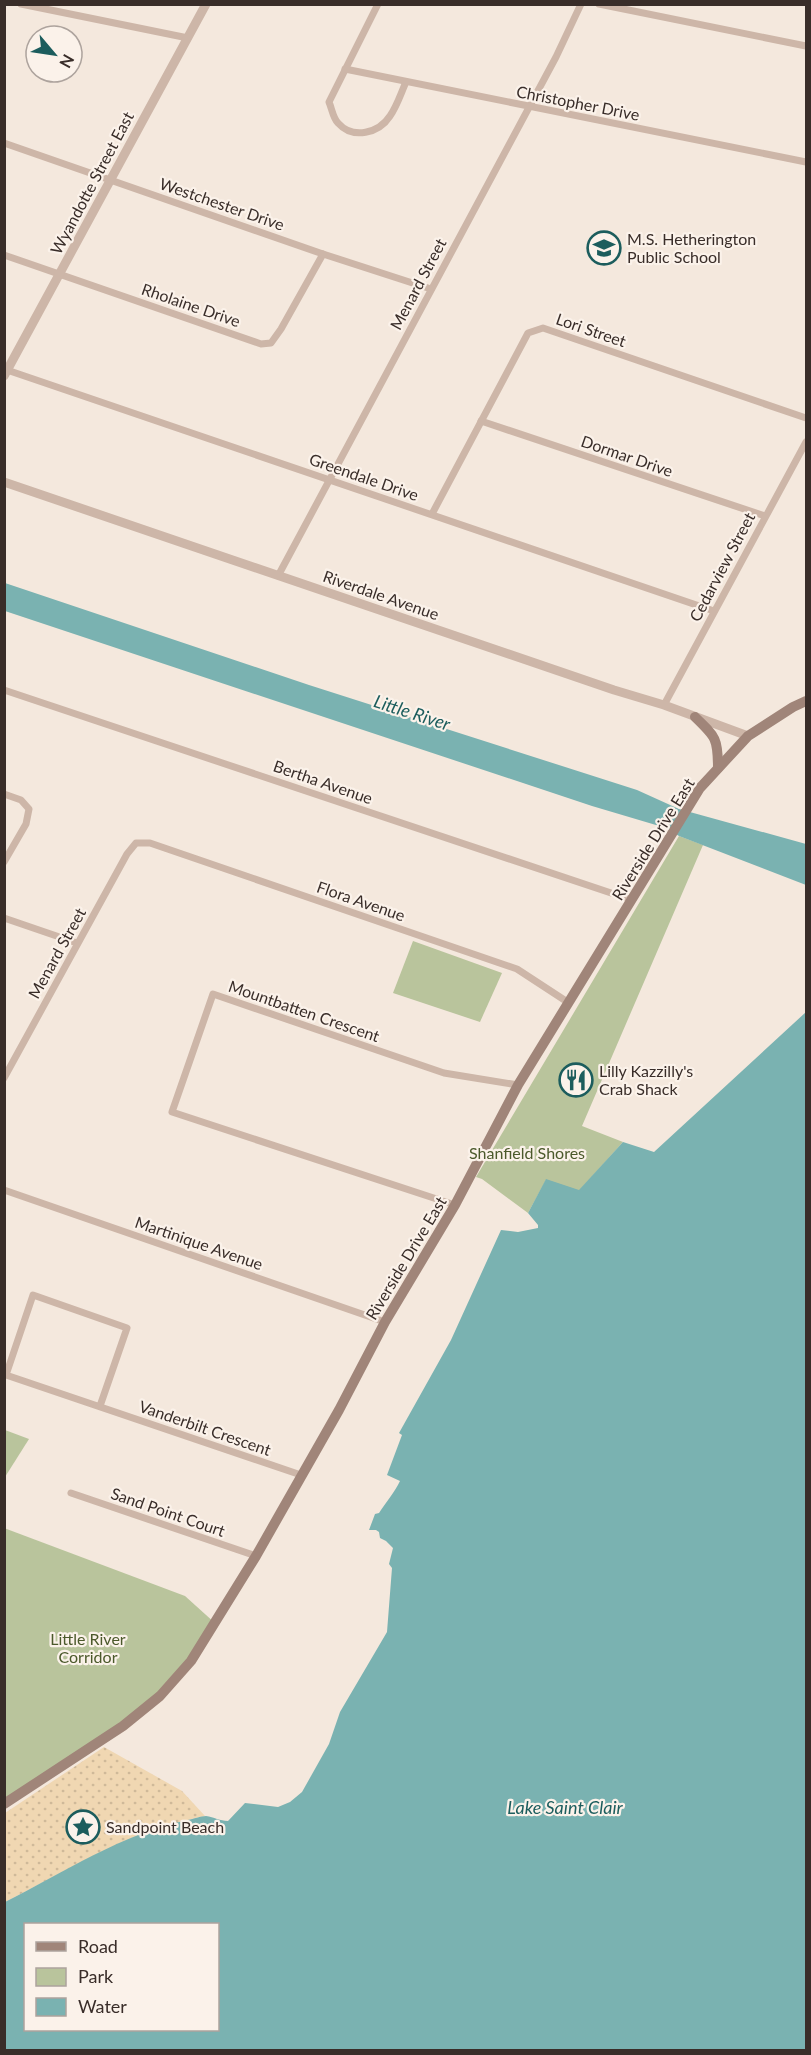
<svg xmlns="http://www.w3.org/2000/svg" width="811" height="2055" viewBox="0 0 811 2055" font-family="Lato,sans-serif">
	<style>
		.sand { fill: url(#sand-dots) }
		.park { fill: #b9c49c }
		.water { fill: #7ab2b1; fill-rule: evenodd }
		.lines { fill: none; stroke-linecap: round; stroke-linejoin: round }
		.minor { stroke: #cdb6a8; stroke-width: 7 }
		.tertiary { stroke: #cdb6a8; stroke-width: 9 }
		.secondary { stroke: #a08579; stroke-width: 10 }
		.labels { text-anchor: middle; stroke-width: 4.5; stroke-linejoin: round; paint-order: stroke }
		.street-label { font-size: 16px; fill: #392d29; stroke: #fbf2ea }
		.poi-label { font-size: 16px; fill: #392d29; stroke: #fbf2ea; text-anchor: start }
		.park-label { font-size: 16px; fill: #4b592b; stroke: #fbf2ea }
		.water-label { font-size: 18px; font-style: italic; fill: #1c5d5d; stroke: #fbf2ea }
	</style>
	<defs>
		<pattern id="sand-dots" width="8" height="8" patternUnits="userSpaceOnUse" patternTransform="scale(1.5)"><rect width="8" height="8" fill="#f0d7b2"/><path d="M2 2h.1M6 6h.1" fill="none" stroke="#cfb999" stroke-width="1.8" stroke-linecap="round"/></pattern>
	</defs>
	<rect width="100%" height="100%" fill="#f4e8dd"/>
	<path class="sand" d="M104 1747 182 1791 205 1816C133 1831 70 1869 5 1902V1813Z"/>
	<g class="park">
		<path d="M679 836 703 845 582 1126 623 1142 579 1191 546 1180 528 1213 482 1179 476 1177Z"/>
		<path d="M413 941 502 973 480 1022 393 993Z"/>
		<path d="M5 1430 29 1439 5 1477 4 1430Z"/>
		<path d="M4 1528 185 1596 216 1624 160 1696 4 1805Z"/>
	</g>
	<g class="water">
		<path d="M5 583 309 685 637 790 679 809 806 844V885L679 836 666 828 592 806 5 611Z"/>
		<path d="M806 1012V2050H5V1902C63 1873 123 1833 188 1820 193 1819 201 1816 206 1816 214 1817 220 1821 228 1821L245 1803 278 1807 290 1802 302 1792 329 1744 340 1712 387 1632 392 1568 389 1564 393 1548 386 1541 380 1538 379 1532 376 1530H369L375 1514 379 1513C386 1502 395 1492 400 1481L387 1475 402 1435 399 1433 451 1340 501 1230 518 1232 538 1228V1225L528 1213 546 1179 579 1190 623 1142 654 1152ZM26 1924H218V2030H26Z"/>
	</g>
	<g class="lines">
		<g class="minor">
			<path d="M21 4 188 38"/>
			<path d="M378 4 329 102C332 109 333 118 338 123 353 140 379 133 390 116 397 106 401 93 406 82"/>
			<path d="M599 4 806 46"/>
			<path d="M345 69 806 162"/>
			<path d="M4 143 323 254 431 289"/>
			<path d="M4 255 261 344 271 343 281 329 323 254"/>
			<path d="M4 369 714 611"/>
			<path d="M481 421 765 516"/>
			<path d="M432 514 528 333 543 328 806 418"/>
			<path d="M278 576 556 57 581 4"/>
			<path d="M4 690 632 900"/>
			<path d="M664 705 806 442"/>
			<path d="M4 794 21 800 29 809 26 824 4 862"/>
			<path d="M4 918 77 943"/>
			<path d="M4 1078 127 854 136 843H150L517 969 569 1003"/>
			<path d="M4 1190 385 1322"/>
			<path d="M455 1205 172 1112 213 994 444 1073 518 1085"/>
			<path d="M100 1406 127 1328 33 1295 6 1375 301 1475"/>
			<path d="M71 1493 256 1556"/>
		</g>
		<g class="tertiary">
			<path d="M4 376 206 4"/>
			<path d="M4 482 614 690 664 705 748 736"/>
		</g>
		<g class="secondary">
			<path d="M695 717C716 737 718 739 718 768"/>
			<path d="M4 1804 123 1726 160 1696 191 1661 256 1556 339 1410 385 1322 455 1205 518 1085 700 788 748 736 793 707 806 701"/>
		</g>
	</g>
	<defs>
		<symbol id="school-ring" viewBox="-11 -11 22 22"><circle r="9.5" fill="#fbf2ea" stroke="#1c5d5d" stroke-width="1.5"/><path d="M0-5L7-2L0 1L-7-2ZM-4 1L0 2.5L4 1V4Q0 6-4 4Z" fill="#1c5d5d"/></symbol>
		<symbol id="restaurant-ring" viewBox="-11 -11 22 22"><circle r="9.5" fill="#fbf2ea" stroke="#1c5d5d" stroke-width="1.5"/><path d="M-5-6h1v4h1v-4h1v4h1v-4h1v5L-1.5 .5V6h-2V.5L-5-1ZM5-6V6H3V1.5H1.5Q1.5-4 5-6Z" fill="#1c5d5d"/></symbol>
		<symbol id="sight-ring" viewBox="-11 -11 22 22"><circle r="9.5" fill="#fbf2ea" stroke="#1c5d5d" stroke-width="1.5"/><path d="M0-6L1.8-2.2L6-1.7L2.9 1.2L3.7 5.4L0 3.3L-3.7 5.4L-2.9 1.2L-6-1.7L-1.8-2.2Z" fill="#1c5d5d"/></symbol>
	</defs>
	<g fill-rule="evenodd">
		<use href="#school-ring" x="585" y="229" width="38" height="38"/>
		<use href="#restaurant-ring" x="557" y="1061" width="38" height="38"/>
		<use href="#sight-ring" x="64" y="1808" width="38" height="38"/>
	</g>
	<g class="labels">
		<g class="street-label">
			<text transform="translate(578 103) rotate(11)" y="6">Christopher Drive</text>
			<text transform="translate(92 183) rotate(-62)" y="6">Wyandotte Street East</text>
			<text transform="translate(222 204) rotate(19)" y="6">Westchester Drive</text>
			<text transform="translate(418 284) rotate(-62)" y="6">Menard Street</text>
			<text transform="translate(191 305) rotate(19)" y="6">Rholaine Drive</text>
			<text transform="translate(591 330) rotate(19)" y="6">Lori Street</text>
			<text transform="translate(627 456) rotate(19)" y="6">Dormar Drive</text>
			<text transform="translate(364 477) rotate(19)" y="6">Greendale Drive</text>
			<text transform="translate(722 567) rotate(-62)" y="6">Cedarview Street</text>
			<text transform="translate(381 595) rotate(19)" y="6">Riverdale Avenue</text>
			<text transform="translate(323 782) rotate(19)" y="6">Bertha Avenue</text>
			<text transform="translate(653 839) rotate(-58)" y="6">Riverside Drive East</text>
			<text transform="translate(361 901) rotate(19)" y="6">Flora Avenue</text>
			<text transform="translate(57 953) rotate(-61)" y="6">Menard Street</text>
			<text transform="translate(304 1011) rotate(19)" y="6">Mountbatten Crescent</text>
			<text transform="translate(199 1243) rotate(19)" y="6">Martinique Avenue</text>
			<text transform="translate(406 1258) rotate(-59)" y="6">Riverside Drive East</text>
			<text transform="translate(205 1428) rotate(19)" y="6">Vanderbilt Crescent</text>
			<text transform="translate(168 1512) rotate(19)" y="6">Sand Point Court</text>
		</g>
		<g class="poi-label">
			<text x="627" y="245">M.S. Hetherington<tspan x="627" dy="18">Public School</tspan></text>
			<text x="599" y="1077">Lilly Kazzilly's<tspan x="599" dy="18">Crab Shack</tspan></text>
			<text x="106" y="1833">Sandpoint Beach</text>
		</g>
		<g class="park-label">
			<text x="527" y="1159">Shanfield Shores</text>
			<text x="88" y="1645">Little River<tspan x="88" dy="18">Corridor</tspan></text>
		</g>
		<g class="water-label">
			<text transform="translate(412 713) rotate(18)" y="6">Little River</text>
			<text x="565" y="1814">Lake Saint Clair</text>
		</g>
	</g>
	<rect width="811" height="2055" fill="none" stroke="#392d29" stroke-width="12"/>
	<rect x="24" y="1923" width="195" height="108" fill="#fbf2ea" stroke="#ada39d" stroke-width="1.5"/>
	<rect x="36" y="1942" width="30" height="9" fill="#a08579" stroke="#ada39d" stroke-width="1.5"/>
	<text x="78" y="1953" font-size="18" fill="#392d29">Road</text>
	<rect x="36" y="1968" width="30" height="18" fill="#b9c49c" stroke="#ada39d" stroke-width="1.5"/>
	<text x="78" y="1983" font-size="18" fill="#392d29">Park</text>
	<rect x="36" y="1998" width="30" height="18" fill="#7ab2b1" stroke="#ada39d" stroke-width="1.5"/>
	<text x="78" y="2013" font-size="18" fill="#392d29">Water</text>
	<g transform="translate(54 54) rotate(119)"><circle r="28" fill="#fbf2ea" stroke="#ada39d" stroke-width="1.5"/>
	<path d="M0-4.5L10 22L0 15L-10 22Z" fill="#1c5d5d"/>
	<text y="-9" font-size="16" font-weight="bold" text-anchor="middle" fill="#392d29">N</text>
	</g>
</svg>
